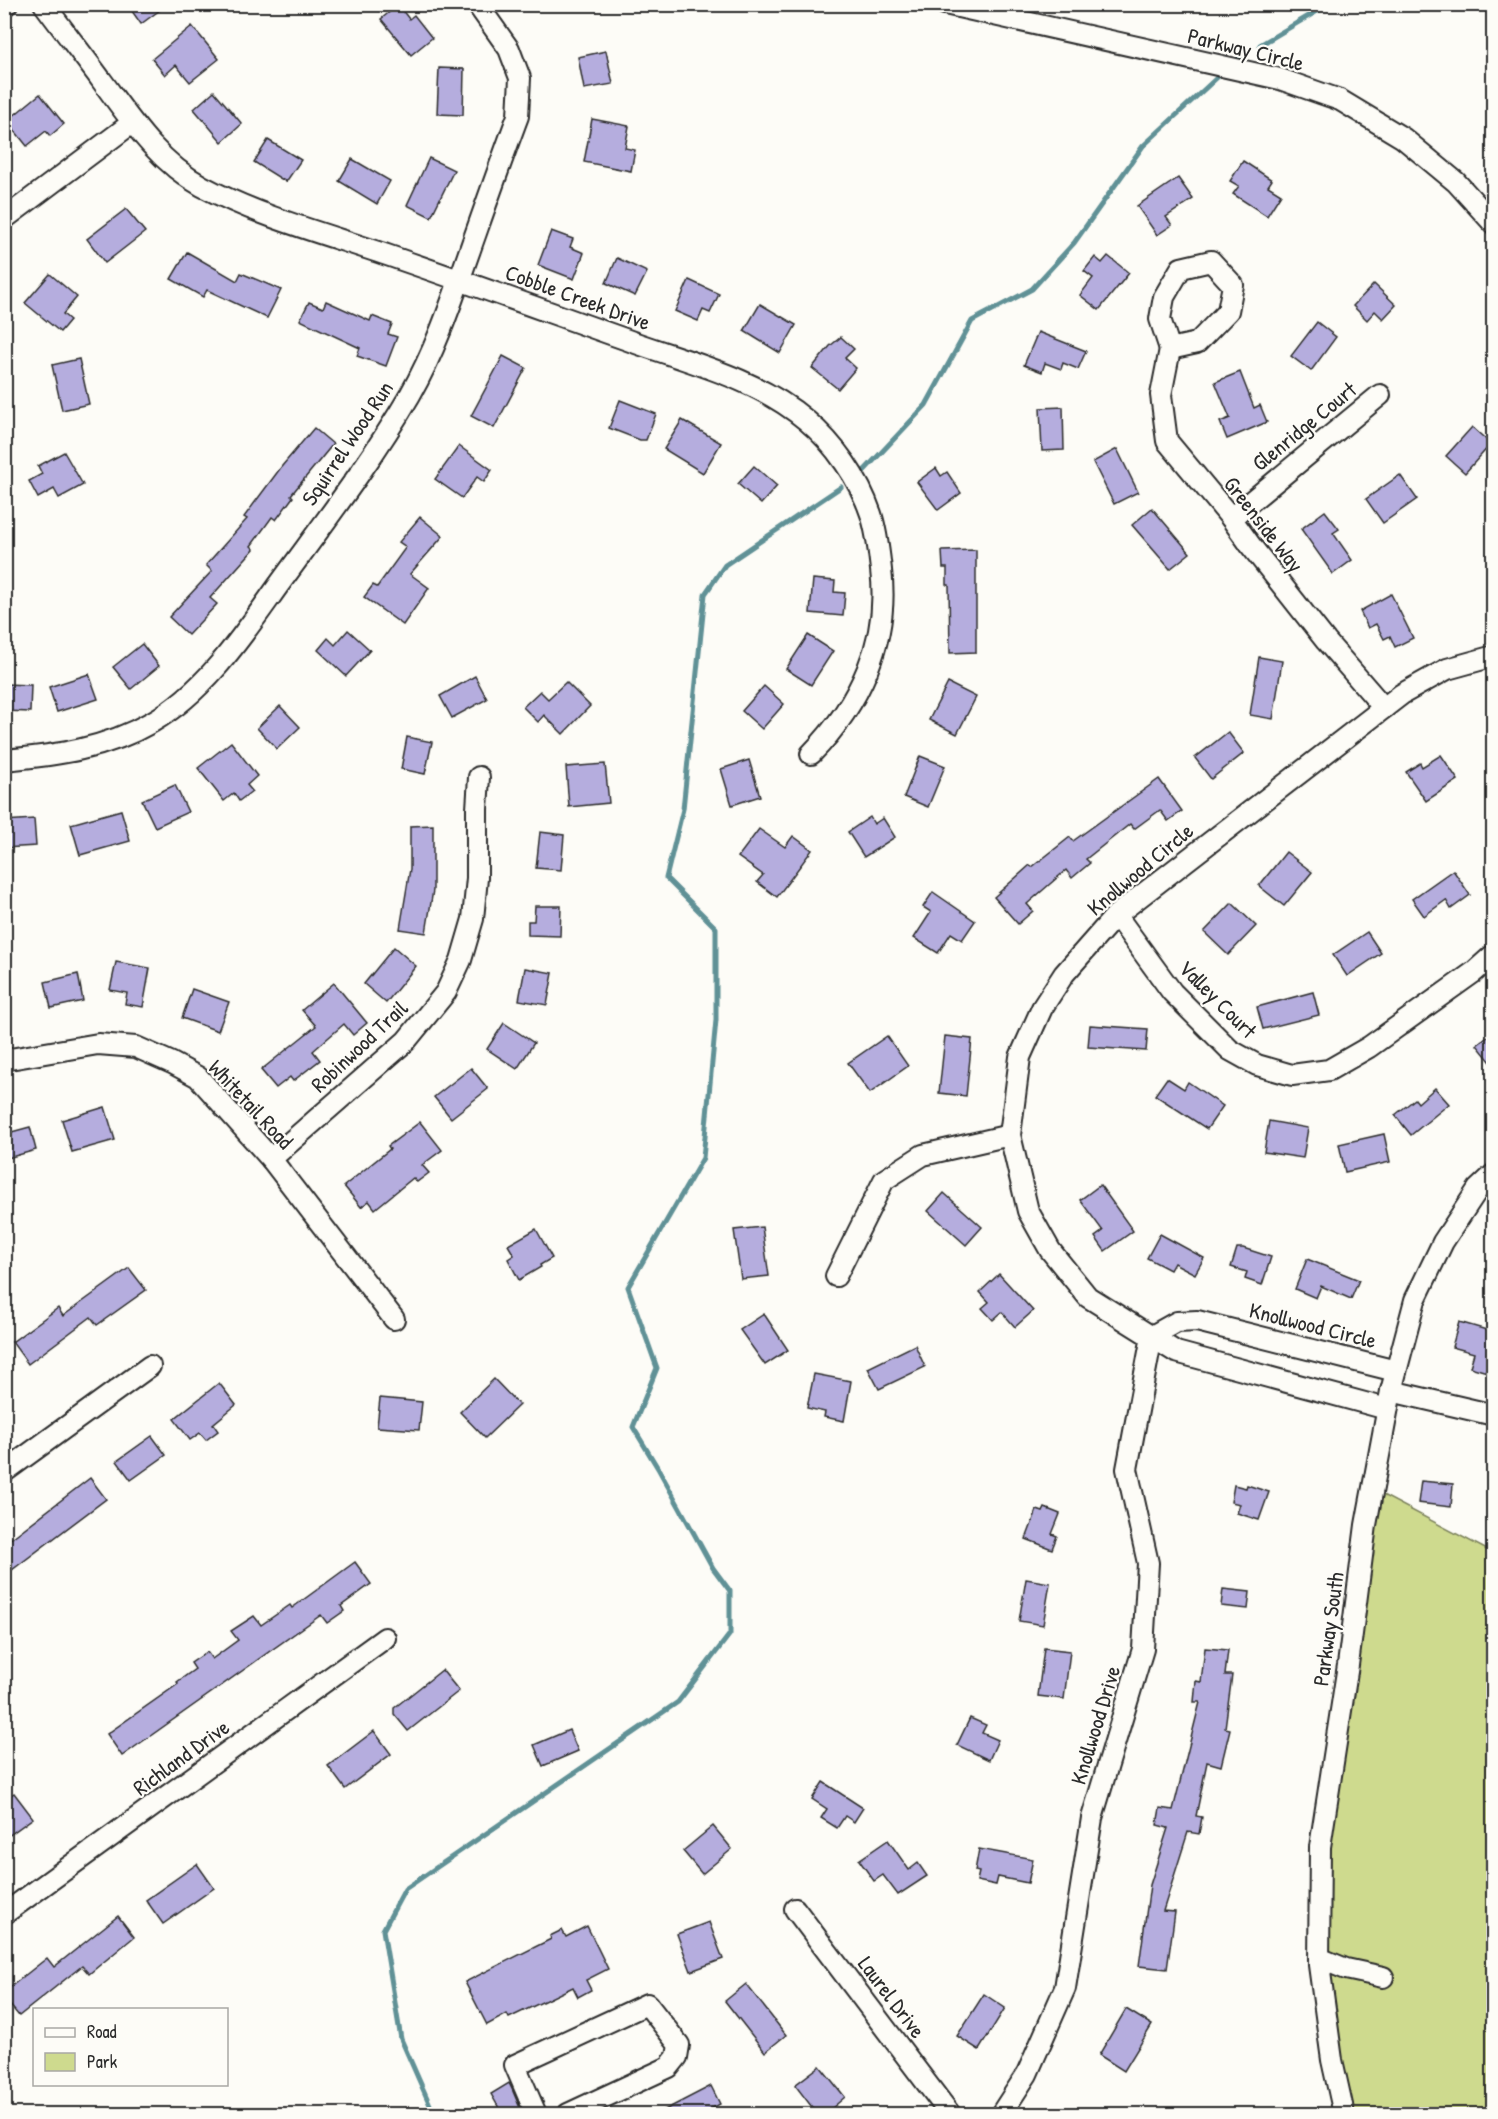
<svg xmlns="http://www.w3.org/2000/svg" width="1498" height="2119" viewBox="0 0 1498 2119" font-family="'Patrick Hand',sans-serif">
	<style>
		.green { fill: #ceda8e; stroke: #7c825c; stroke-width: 1.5 }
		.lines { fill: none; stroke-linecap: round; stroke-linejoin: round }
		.stream { stroke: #609196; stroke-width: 5 }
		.building { fill: #b5adde; stroke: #2b2b2b; stroke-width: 1.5 }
		.minor-casing { stroke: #2b2b2b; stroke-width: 24 }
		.minor { stroke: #fdfcf7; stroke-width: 20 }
		.labels { text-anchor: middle; stroke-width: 4.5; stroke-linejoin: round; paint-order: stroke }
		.street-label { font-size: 22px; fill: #2b2b2b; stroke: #fdfcf7 }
	</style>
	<rect width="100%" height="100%" fill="#fdfcf7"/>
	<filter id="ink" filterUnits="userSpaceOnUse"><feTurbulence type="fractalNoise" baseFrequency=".0167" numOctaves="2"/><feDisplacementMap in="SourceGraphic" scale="12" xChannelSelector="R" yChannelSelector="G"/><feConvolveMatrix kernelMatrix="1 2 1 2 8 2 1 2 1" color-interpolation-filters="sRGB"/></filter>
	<g filter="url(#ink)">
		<path class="green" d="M1379 1493 1493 1553V2114H1346L1311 1844Z"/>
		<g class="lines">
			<g class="stream">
				<path d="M1260 45 1329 4"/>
				<path d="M1232 64 1241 56"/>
				<path d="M862 473 926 405 972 321 1032 289 1074 243 1143 146 1223 72"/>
				<path d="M434 2114 401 2039 383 1930 405 1889 678 1702 730 1634V1591L713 1568 659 1470 633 1427 657 1368 628 1287 703 1158 716 1020V928L666 878 683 809 705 594 725 565 841 487"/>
			</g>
		</g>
		<g class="building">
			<path d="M127 4H168L141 24Z"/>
			<path d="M398 5 409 19 414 15 432 38 411 55 381 19Z"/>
			<path d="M192 26 219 59 190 82 176 65 165 75 152 59Z"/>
			<path d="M606 51 613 84 584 89 578 57Z"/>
			<path d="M439 68 464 69 463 115 437 114Z"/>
			<path d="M214 91 242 124 222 142 194 109Z"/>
			<path d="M40 94 64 124 50 136 46 131 27 146 7 121Z"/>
			<path d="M592 119 629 126 625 148 635 150 631 171 584 162Z"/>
			<path d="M268 140 301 160 286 182 254 162Z"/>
			<path d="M429 158 454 170 431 217 407 205Z"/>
			<path d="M352 159 390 181 377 204 339 181Z"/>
			<path d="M1243 161 1272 180 1268 186 1281 194 1267 216 1233 194 1239 186 1230 181Z"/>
			<path d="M1178 178 1193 199 1166 217 1172 225 1157 235 1137 206Z"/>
			<path d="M126 209 145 232 105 263 87 239Z"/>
			<path d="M551 231 573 239 570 247 584 253 574 279 538 265Z"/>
			<path d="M187 252 237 281 241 273 281 290 267 318 207 290 203 297 171 279Z"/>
			<path d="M1108 256 1129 273 1099 310 1080 295 1093 278 1084 271 1095 257 1102 263Z"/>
			<path d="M617 258 647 272 635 296 606 283Z"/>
			<path d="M50 274 77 297 63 314 70 320 60 332 25 303Z"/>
			<path d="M689 280 719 294 710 313 703 310 698 321 675 311Z"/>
			<path d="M1374 284 1396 305 1383 319 1375 311 1367 320 1353 306Z"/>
			<path d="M326 301 370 321 372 316 392 324 388 334 397 337 386 366 357 356 360 348 300 320 309 302 323 308Z"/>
			<path d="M760 304 796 325 780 353 744 331Z"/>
			<path d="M1317 322 1336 337 1311 371 1291 356Z"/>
			<path d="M1038 332 1086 351 1078 369 1063 363 1061 369 1045 363 1042 372 1024 365Z"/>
			<path d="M841 337 854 349 845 358 856 368 838 389 812 368 830 346Z"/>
			<path d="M503 356 526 368 494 428 471 416Z"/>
			<path d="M79 359 89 404 62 410 52 365Z"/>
			<path d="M1240 372 1254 408 1260 405 1267 422 1227 439 1220 422 1230 418 1215 382Z"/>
			<path d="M620 400 656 414 646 440H640L609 428Z"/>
			<path d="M1063 407 1064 450 1042 451 1040 408Z"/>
			<path d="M682 420 721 443 703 473 664 449Z"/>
			<path d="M1472 427 1491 444 1465 473 1446 456Z"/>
			<path d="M314 428 333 444 291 495 293 497 276 520 272 517 251 546 254 549 210 598 217 604 188 635 169 617 212 571 206 565 247 519 244 517 282 466Z"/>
			<path d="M459 446 492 470 484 482 477 477 462 498 435 479Z"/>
			<path d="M1117 449 1138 492 1114 504 1093 462Z"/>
			<path d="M64 452 83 485 59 498 54 489 38 498 29 481 42 474 38 466Z"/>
			<path d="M754 466 777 486 761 504 738 484Z"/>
			<path d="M936 468 941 476 947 472 961 493 938 510 917 482Z"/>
			<path d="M1400 475 1417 499 1383 523 1366 499Z"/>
			<path d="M1152 508 1190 553 1170 569 1132 525Z"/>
			<path d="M1325 511 1339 529 1333 533 1352 560 1333 574 1301 529Z"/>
			<path d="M420 517 443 536 410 574 429 588 403 625 364 597 373 585 377 587 406 547 399 542Z"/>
			<path d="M976 550V652L950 653 949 585H947V568H943L942 551Z"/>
			<path d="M813 579 835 581 834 592 845 593 843 616 810 613Z"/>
			<path d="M1391 594 1413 638 1395 647 1390 636 1384 639 1376 624 1368 628 1360 611Z"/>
			<path d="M348 630 370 650 346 676 318 650 328 638 335 645Z"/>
			<path d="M808 635 833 651 811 685 786 669Z"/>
			<path d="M142 644 159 666 131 689 113 667Z"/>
			<path d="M1259 657 1282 661 1273 719 1250 715Z"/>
			<path d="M89 674 98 699 57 712 49 687Z"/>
			<path d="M475 676 487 699 452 718 440 696Z"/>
			<path d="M566 682 590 706 563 734 544 715 538 722 523 707 540 691 548 699Z"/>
			<path d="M948 683 976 697 957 734 929 720Z"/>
			<path d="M4 684 31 685 30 712 4 711Z"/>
			<path d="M764 686 784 704 762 729 742 711Z"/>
			<path d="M280 706 300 727 277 749 257 728Z"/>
			<path d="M1228 732 1244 753 1211 779 1195 758Z"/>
			<path d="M407 737 432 742 425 774 401 769Z"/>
			<path d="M231 742 257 776 247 785 252 791 239 801 234 793 224 801 198 768Z"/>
			<path d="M1441 755 1458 780 1426 801 1406 772 1420 763 1422 767Z"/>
			<path d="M920 756 945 766 928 807 904 797Z"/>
			<path d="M749 760 760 796 732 805 721 769Z"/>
			<path d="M605 764 609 803 569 807 566 767Z"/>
			<path d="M1159 779 1182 811 1168 821 1160 810 1134 829 1130 824 1086 859 1090 863 1072 878 1066 870 1027 904 1033 911 1018 924 994 897 1030 865 1032 867 1070 837 1073 841Z"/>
			<path d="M175 785 188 812 155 827 142 800Z"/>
			<path d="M121 810 130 841 80 855 71 824Z"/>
			<path d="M870 817 874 824 883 818 895 837 864 857 848 832Z"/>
			<path d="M34 819 36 846 4 848V821Z"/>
			<path d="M433 825V890L426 933 400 929 410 869V826Z"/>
			<path d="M759 829 785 847 793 836 812 850 777 897 757 882 763 875 738 857Z"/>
			<path d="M540 832 564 835 561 870 536 868Z"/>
			<path d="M1286 852 1312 872 1284 906 1259 886Z"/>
			<path d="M1453 870 1470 895 1451 909 1446 900 1424 916 1412 899Z"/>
			<path d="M933 892 975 921 962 940 951 933 938 953 914 938 931 912 923 907Z"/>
			<path d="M1232 903 1256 926 1228 955 1204 932Z"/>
			<path d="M535 906H561L560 936 528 935V921H534Z"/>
			<path d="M1367 932 1381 953 1347 976 1333 955Z"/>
			<path d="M394 947 416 966 386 1003 364 984Z"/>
			<path d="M116 962 150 968 143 1007 125 1004 127 993 110 990Z"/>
			<path d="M525 968 553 973 547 1005 519 1000Z"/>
			<path d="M78 974 83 1001 51 1008 45 982Z"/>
			<path d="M334 983 367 1023 353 1035 344 1024 313 1051 320 1060 293 1081 290 1077 276 1088 261 1070 316 1026 302 1010Z"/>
			<path d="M192 989 229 1002 218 1031 182 1018Z"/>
			<path d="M1313 992 1319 1015 1263 1029 1257 1007Z"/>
			<path d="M504 1023 534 1043 517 1069 487 1049Z"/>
			<path d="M1090 1025 1148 1029 1146 1051 1088 1047Z"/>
			<path d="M1494 1032V1066L1477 1045Z"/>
			<path d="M887 1036 908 1066 870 1093 848 1063Z"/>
			<path d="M945 1036 972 1039 966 1096 939 1093Z"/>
			<path d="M471 1068 488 1089 451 1118 434 1097Z"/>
			<path d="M1167 1078 1184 1089 1188 1082 1223 1106 1207 1129 1155 1095Z"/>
			<path d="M1435 1088 1449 1104 1411 1135 1395 1115 1415 1099 1418 1103Z"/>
			<path d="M105 1107 115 1140 72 1152 62 1120Z"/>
			<path d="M1269 1121 1308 1128 1303 1158 1264 1152Z"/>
			<path d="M420 1122 442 1150 422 1165 429 1173 417 1182 413 1178 375 1209 369 1201 361 1207 344 1186 390 1149 388 1146Z"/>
			<path d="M30 1127 36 1150 4 1159V1134Z"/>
			<path d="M1384 1134 1390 1162 1345 1172 1339 1144Z"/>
			<path d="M1100 1185 1133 1231 1105 1251 1095 1237 1103 1231 1080 1200Z"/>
			<path d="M944 1193 982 1227 966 1245 928 1211Z"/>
			<path d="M762 1227 769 1276 741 1279 734 1230Z"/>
			<path d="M536 1229 552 1258 540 1265 541 1267 519 1280 508 1259 514 1255 508 1245Z"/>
			<path d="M1160 1234 1204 1258 1195 1274 1174 1263 1170 1270 1147 1258Z"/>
			<path d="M1237 1248H1243L1271 1257 1262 1285 1245 1279 1247 1272 1231 1267Z"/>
			<path d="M1307 1259 1359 1280 1351 1299 1321 1286 1316 1298 1295 1289Z"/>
			<path d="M129 1268 146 1290 97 1325 91 1317 28 1364 12 1342 58 1308 63 1316Z"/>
			<path d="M999 1274 1033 1311 1015 1327 1002 1312 993 1320 982 1308 989 1302 980 1292Z"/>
			<path d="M764 1314 788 1350 765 1365 740 1330Z"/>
			<path d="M1459 1322 1494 1332V1374L1470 1367 1474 1353 1452 1347Z"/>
			<path d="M915 1345 925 1367 879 1389 868 1368Z"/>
			<path d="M814 1374 851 1381 844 1421 824 1417 825 1412 807 1408Z"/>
			<path d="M494 1379 519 1405 485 1438 460 1412Z"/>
			<path d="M219 1383 236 1405 213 1424 218 1431 206 1440 200 1433 190 1440 174 1419Z"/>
			<path d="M380 1398 422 1402 419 1430 377 1427Z"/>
			<path d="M152 1436 166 1455 131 1480 117 1461Z"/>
			<path d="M90 1478 106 1499 4 1576V1544Z"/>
			<path d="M1421 1481 1453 1484 1451 1507 1418 1503Z"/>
			<path d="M1234 1485 1246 1488 1247 1485 1269 1492 1259 1520 1237 1513 1240 1504 1231 1502Z"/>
			<path d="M1045 1508 1060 1514 1052 1534 1057 1536 1052 1549 1026 1539 1037 1510 1043 1512Z"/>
			<path d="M355 1562 371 1584 341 1606 344 1611 327 1623 321 1615 122 1756 107 1734 178 1684 177 1682 195 1669 191 1663 207 1652 212 1659 238 1640 231 1631 254 1616 261 1625 290 1605 292 1608Z"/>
			<path d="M1026 1579 1050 1583 1043 1625 1019 1621Z"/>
			<path d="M1223 1589 1250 1592 1248 1609 1221 1606Z"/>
			<path d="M1044 1648 1070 1651 1064 1699 1038 1696Z"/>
			<path d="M1205 1648 1228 1650 1225 1675H1232L1225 1728 1230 1729 1221 1766 1207 1762 1196 1816 1202 1817 1199 1834 1188 1832 1163 1911 1175 1912 1167 1969 1139 1966 1150 1885 1168 1828 1157 1825 1160 1808 1173 1810 1200 1702H1194L1196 1681 1201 1682Z"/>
			<path d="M442 1670 459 1691 408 1731 394 1714V1708Z"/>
			<path d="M970 1718 986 1725 982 1733 998 1740 989 1760 957 1745Z"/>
			<path d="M569 1730 578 1751 543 1766 534 1745Z"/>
			<path d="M374 1731 391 1754 345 1789 328 1766Z"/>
			<path d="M823 1782 863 1808 854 1822 845 1816 837 1828 821 1818 827 1809 812 1799Z"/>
			<path d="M14 1793 33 1818 4 1839V1800Z"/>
			<path d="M713 1826 732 1849 702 1874 683 1851Z"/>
			<path d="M888 1840 909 1870 918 1863 927 1876 898 1895 883 1875 874 1881 859 1860Z"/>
			<path d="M979 1849 1033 1859 1028 1883 998 1877 996 1885 977 1881 979 1872 975 1871Z"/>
			<path d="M197 1864 214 1888 163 1924 146 1900Z"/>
			<path d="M118 1916 134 1937 89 1974 82 1966 19 2016 4 1998V1992L47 1958 54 1967Z"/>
			<path d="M709 1922 723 1959 691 1971 677 1934Z"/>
			<path d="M587 1926 608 1969 586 1980 591 1990 578 1997 573 1987 509 2018 507 2014 487 2025 465 1982 551 1939 550 1936 562 1930 566 1937Z"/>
			<path d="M746 1984 786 2035 765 2052 725 2001Z"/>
			<path d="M984 1994 1005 2008 979 2050 957 2036Z"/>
			<path d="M1126 2009 1152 2025 1124 2071 1099 2055Z"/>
			<path d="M820 2066 845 2097 824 2115H818L795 2085Z"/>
			<path d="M509 2083 512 2089 523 2115H503L491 2094Z"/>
			<path d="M711 2086 720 2104 700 2115H655Z"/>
		</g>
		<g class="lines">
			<defs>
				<g id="minor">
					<path d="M44 4C63 30 83 55 102 81 130 119 158 162 202 186 260 217 325 234 387 255 469 283 551 313 633 342 692 363 758 379 806 420 835 444 859 479 871 514 877 532 879 552 881 570 890 640 859 705 811 754"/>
					<path d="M945 4 1280 79 1340 100 1403 138 1456 182 1494 224"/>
					<path d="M4 6 7 4"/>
					<path d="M4 219 132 123"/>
					<path d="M1211 261 1233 285 1228 311 1197 343 1170 349 1160 319 1164 297 1181 268Z"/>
					<path d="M1170 349 1161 395 1167 441 1231 518 1251 546 1326 641 1384 708"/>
					<path d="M1231 518 1380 395"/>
					<path d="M4 760C58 755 105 749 152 722 206 691 243 635 278 586 323 524 371 462 410 395 434 353 450 307 466 261 483 213 500 164 518 116L520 78 509 49 477 4"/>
					<path d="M1116 915 1172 992 1230 1050 1257 1065 1292 1075 1329 1070 1369 1047 1474 972 1492 956"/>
					<path d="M4 1060 98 1044 136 1047 172 1063 198 1077 271 1159 394 1319"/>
					<path d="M271 1159 406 1041 446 992 461 960 473 919 477 878V809L479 777"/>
					<path d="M836 1276 884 1180 923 1155 1010 1135"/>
					<path d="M1152 1336 1177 1322 1197 1321 1396 1371"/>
					<path d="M1391 1391 1494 1415"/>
					<path d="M1387 1409 1176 1352 1088 1297 1050 1250 1028 1211 1010 1135 1020 1057 1042 1008 1064 974 1116 915 1402 694 1447 669 1494 656"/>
					<path d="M4 1472 150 1366"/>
					<path d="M795 1909 950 2114"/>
					<path d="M4 1914 385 1638"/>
					<path d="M1319 1958 1346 1969 1383 1977"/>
					<path d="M536 2114 515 2065 647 2004 679 2045 677 2057 669 2067 568 2114"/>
					<path d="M1001 2114 1027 2074 1065 1988 1092 1818 1143 1649 1148 1563 1127 1469 1152 1336"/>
					<path d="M1344 2114 1332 2060 1319 1965 1320 1847 1348 1665 1366 1525 1391 1391 1415 1300 1443 1242 1478 1189 1494 1174"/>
				</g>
			</defs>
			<use href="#minor" class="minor-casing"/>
			<use href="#minor" class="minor"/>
		</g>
	</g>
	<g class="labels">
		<g class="street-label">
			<text transform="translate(1246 49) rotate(14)" y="8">Parkway Circle</text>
			<text transform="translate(578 297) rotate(20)" y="8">Cobble Creek Drive</text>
			<text transform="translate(1304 426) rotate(-39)" y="8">Glenridge Court</text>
			<text transform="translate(347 443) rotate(-56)" y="8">Squirrel Wood Run</text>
			<text transform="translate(1264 524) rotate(52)" y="8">Greenside Way</text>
			<text transform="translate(1140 869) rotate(-40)" y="8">Knollwood Circle</text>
			<text transform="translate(1218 999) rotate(45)" y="8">Valley Court</text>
			<text transform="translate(359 1046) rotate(-43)" y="8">Robinwood Trail</text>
			<text transform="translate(251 1104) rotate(47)" y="8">Whitetail Road</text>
			<text transform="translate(1313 1325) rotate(14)" y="8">Knollwood Circle</text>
			<text transform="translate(1328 1629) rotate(-82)" y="8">Parkway South</text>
			<text transform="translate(1095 1725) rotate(-73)" y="8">Knollwood Drive</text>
			<text transform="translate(181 1757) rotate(-36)" y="8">Richland Drive</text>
			<text transform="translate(892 1997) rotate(53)" y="8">Laurel Drive</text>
		</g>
	</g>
	<rect width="1498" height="2119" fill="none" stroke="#fdfcf7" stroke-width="24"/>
	<rect x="12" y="12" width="1474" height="2095" fill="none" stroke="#2b2b2b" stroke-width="2" filter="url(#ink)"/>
	<rect x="33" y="2008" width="195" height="78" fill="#fdfcf7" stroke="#a9a8a5" stroke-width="1.5"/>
	<rect x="45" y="2028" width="30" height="9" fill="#fdfcf7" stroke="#a9a8a5" stroke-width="1.5"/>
	<text x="87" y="2038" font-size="18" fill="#2b2b2b">Road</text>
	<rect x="45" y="2053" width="30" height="18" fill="#ceda8e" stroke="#a9a8a5" stroke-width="1.5"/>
	<text x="87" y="2068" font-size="18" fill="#2b2b2b">Park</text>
</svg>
